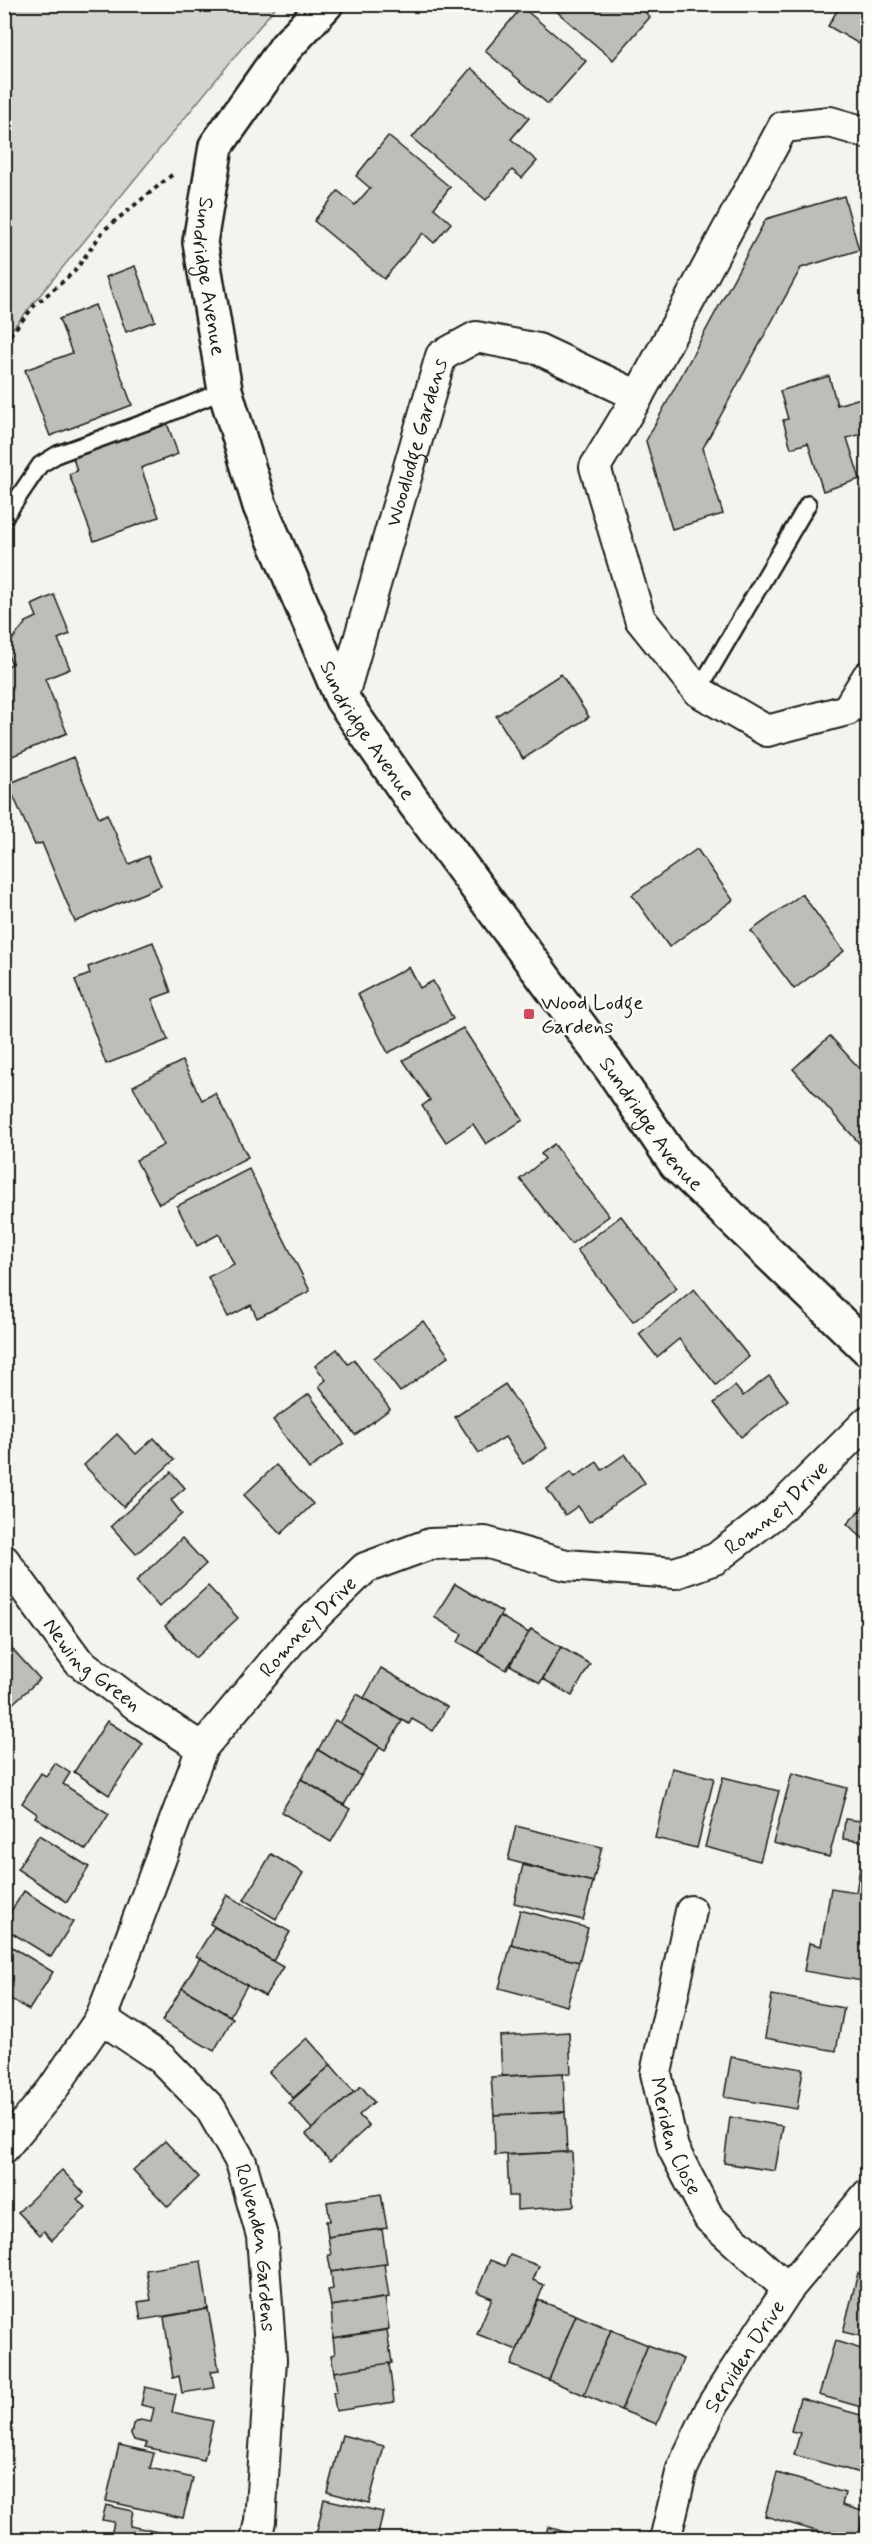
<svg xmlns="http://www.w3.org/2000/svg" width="872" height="2544" viewBox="0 0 872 2544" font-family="Mynerve,sans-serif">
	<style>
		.green { fill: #d4d3cf; stroke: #787876; stroke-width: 1.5 }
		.building { fill: #bebdba; stroke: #1c1c1c; stroke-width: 1.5 }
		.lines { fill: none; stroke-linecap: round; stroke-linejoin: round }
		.lane-casing { stroke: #1c1c1c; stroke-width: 20 }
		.street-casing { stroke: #1c1c1c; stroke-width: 34 }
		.secondary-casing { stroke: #1c1c1c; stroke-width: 38 }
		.path { stroke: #1c1c1c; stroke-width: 4; stroke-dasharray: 4.5 4.5; stroke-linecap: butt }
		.lane { stroke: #fdfcf7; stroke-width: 15 }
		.street { stroke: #fdfcf7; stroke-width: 30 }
		.secondary { stroke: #fdfcf7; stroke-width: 33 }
		.poi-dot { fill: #d1495b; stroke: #fdfcf7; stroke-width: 2 }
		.labels { text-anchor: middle; stroke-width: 5; stroke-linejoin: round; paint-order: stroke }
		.street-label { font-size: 21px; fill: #1c1c1c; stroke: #fdfcf7 }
		.poi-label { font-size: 21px; fill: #1c1c1c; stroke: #fdfcf7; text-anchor: start }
	</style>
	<rect width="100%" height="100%" fill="#f4f3ee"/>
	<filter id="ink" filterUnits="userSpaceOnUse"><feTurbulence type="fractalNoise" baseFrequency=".0167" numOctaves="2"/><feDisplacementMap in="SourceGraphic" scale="12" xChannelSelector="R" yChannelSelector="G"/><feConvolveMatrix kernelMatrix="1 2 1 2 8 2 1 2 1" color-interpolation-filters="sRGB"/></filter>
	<g filter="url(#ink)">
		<path class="green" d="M5 4 277 5 5 338 4 5Z"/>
		<g class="building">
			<path d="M548 4H636L650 17 613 60Z"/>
			<path d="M841 4H868V49L828 26Z"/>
			<path d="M522 7 586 61 548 104 485 51Z"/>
			<path d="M471 68 529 118 511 139 537 161 522 178 512 170 486 200 412 138Z"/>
			<path d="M388 136 450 187 434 208 451 223 434 243 423 233 384 279 314 221 338 191 355 205 370 188 356 176Z"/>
			<path d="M844 196 859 250 801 268 703 448 723 514 672 529 646 441 766 219Z"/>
			<path d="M135 266 155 321 126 332 106 277Z"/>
			<path d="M95 305 132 405 50 436 25 370 72 353 59 319Z"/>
			<path d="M829 376 837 405 864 397 868 408V454L862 434 847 438 860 479 823 491 808 443 791 448 783 420 788 419 780 391Z"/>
			<path d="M167 423 178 454 141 468 159 517 94 541 69 474 77 471 73 458Z"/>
			<path d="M54 595 70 634 58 639 70 669 45 679 67 733 10 757 4 743V667L12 664 5 649 26 622 37 617 32 605Z"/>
			<path d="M561 674 589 717 523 759 496 716Z"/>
			<path d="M73 757 99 818 107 814 129 864 148 856 161 886 75 922 42 843 35 845 8 784Z"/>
			<path d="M697 849 733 900 669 947 632 895Z"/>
			<path d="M802 894 844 951 794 989 751 931Z"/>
			<path d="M153 942 171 992 152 999 168 1040 106 1064 75 980 90 974 88 967Z"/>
			<path d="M409 967 420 988 433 981 453 1019 388 1053 358 994Z"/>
			<path d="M463 1028 523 1120 486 1144 473 1124 446 1142 422 1106 430 1100 403 1060Z"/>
			<path d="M830 1036 868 1078V1153L793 1069Z"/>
			<path d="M182 1061 202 1100 215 1093 248 1157 159 1204 136 1160 164 1145 133 1086Z"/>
			<path d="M554 1144 609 1216 571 1244 520 1179 545 1159 541 1154Z"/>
			<path d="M249 1169 310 1291 257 1318 251 1305 228 1317 208 1277 234 1264 219 1234 197 1246 177 1206Z"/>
			<path d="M621 1216 677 1288 633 1322 577 1250Z"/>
			<path d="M694 1289 749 1357 716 1385 679 1339 657 1357 639 1334Z"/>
			<path d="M423 1321 449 1356 400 1392 374 1358Z"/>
			<path d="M337 1349 348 1364 354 1360 390 1409 355 1435 319 1386 326 1380 315 1366Z"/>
			<path d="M769 1376 788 1400 741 1437 714 1403 735 1386 743 1396Z"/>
			<path d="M505 1384 547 1448 523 1464 505 1437 479 1453 455 1417Z"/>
			<path d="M309 1394 344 1443 309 1469 273 1420Z"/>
			<path d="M117 1434 136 1454 154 1438 174 1460 123 1507 84 1465Z"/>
			<path d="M625 1454 645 1483 589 1522 578 1506 565 1515 547 1489 571 1472 575 1477 597 1462 602 1470Z"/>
			<path d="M276 1465 313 1504 281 1534 244 1495Z"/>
			<path d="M171 1472 185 1488 171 1500 182 1514 136 1554 111 1526Z"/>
			<path d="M868 1501V1543L847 1524Z"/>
			<path d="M182 1538 206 1564 159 1607 136 1581Z"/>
			<path d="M455 1584 502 1612 478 1653 458 1642 462 1634 434 1617Z"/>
			<path d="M208 1586 238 1618 195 1658 165 1626Z"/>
			<path d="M500 1616 529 1633 506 1670 478 1653Z"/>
			<path d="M531 1629 561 1647 540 1683 510 1665Z"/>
			<path d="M4 1640 40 1679 10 1706 4 1700Z"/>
			<path d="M561 1647 590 1664 572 1696 543 1679Z"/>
			<path d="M381 1668 447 1707 433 1731 412 1719 409 1724 364 1698Z"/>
			<path d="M357 1694 402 1721 385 1750 340 1723Z"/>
			<path d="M335 1720 380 1747 361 1776 318 1750Z"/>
			<path d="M107 1721 143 1744 109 1795 74 1772Z"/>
			<path d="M318 1750 361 1776 344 1805 301 1779Z"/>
			<path d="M55 1763 70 1773 63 1784 109 1814 86 1850 35 1817 37 1814 22 1803 41 1773 46 1776Z"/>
			<path d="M672 1768 714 1778 697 1848 655 1838Z"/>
			<path d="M792 1773 847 1788 829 1857 773 1843Z"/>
			<path d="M723 1777 779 1791 760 1861 705 1847Z"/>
			<path d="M301 1779 350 1809 331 1842 281 1812Z"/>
			<path d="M845 1819 868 1822V1842L843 1839Z"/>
			<path d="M516 1826 602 1847 593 1882 508 1860Z"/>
			<path d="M39 1835 89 1867 67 1902 17 1869Z"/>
			<path d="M271 1854 303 1873 276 1919 244 1900Z"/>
			<path d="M861 1862 868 1863V1946L862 1981 804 1971 809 1943 821 1946 831 1888 856 1892Z"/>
			<path d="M523 1865 593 1882 583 1920 514 1903Z"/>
			<path d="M24 1891 73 1922 51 1957 4 1928V1922Z"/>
			<path d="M227 1895 290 1932 273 1961 210 1924Z"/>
			<path d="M520 1910 588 1928 579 1962 511 1945Z"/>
			<path d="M214 1927 283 1967 265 1996 196 1956Z"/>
			<path d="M4 1942 53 1972 29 2010 4 1995Z"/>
			<path d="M511 1945 579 1962 567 2006 499 1988Z"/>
			<path d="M200 1958 247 1985 230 2016 182 1988Z"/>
			<path d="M182 1988 233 2018 214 2051 162 2021Z"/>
			<path d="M772 1995 844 2008 836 2051 765 2038Z"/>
			<path d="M569 2032 571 2073 502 2076 500 2036Z"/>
			<path d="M307 2038 331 2065 293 2098 269 2072Z"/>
			<path d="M731 2057 803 2069 797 2109 724 2097Z"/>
			<path d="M331 2065 354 2092 312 2129 289 2103Z"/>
			<path d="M563 2073 565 2112 494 2115 491 2077Z"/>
			<path d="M361 2086 374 2102 359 2115 369 2126 330 2161 306 2134Z"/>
			<path d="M565 2112 567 2152 495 2155 494 2115Z"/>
			<path d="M730 2117 783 2126 775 2171 724 2163Z"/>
			<path d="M165 2141 199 2177 168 2207 133 2170Z"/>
			<path d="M567 2152H572L574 2206 517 2210V2196H509L507 2155Z"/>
			<path d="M62 2170 84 2193 77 2199 86 2207 52 2240 44 2231 40 2235 18 2212Z"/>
			<path d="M381 2194 387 2228 328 2237 326 2221H330L327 2202Z"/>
			<path d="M382 2229 387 2264 331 2272 328 2255H331L328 2237Z"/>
			<path d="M510 2255 539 2266 533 2280 544 2285 517 2350 477 2334 492 2298 477 2292 490 2260 505 2266Z"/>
			<path d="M201 2261 208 2309 141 2320 138 2302 151 2300 146 2270Z"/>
			<path d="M384 2264 389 2297 331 2306 328 2290 333 2289 331 2272Z"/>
			<path d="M858 2273 868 2276V2338L843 2332Z"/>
			<path d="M385 2298 389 2329 333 2338 331 2306Z"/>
			<path d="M538 2300 576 2315 549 2380 511 2365Z"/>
			<path d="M208 2309 219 2370 211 2371 214 2388 182 2393 179 2376 173 2378 164 2317Z"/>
			<path d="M576 2315 611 2330 584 2395 549 2380Z"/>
			<path d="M387 2330 392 2363 334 2372 331 2355 335 2354 333 2338Z"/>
			<path d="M611 2330 648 2345 621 2410 584 2395Z"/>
			<path d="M835 2341 868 2351V2409L819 2395Z"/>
			<path d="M648 2345 683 2359 657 2424 621 2410Z"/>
			<path d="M389 2363 394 2402 336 2411 333 2392H337L334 2372Z"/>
			<path d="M145 2387 176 2394 172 2412 213 2421 204 2460 145 2447 147 2443 134 2440 131 2434 133 2424 140 2420 151 2422 154 2408 141 2405Z"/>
			<path d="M800 2398 868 2417V2462L864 2474 794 2455 800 2433 791 2431Z"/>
			<path d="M342 2435 384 2446 369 2503 327 2492Z"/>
			<path d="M119 2445 154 2453 150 2468 193 2478 183 2518 106 2501Z"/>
			<path d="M777 2473 845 2493 842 2505 865 2512 858 2537 834 2531 833 2536 765 2516Z"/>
			<path d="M324 2499 383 2512 377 2540H315Z"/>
			<path d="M106 2505 133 2511 130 2526 172 2535 171 2540H110L114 2522 102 2520Z"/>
			<path d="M548 2527 592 2540H544Z"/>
			<path d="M769 2531 800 2540H767Z"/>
		</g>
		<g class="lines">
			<defs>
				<g id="lane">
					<path d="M4 518 40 465 58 454 160 417 225 390"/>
					<path d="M698 691 808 504"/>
				</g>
				<g id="street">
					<path d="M868 133 830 122 783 127 638 396 595 467 640 619 698 691 767 731 847 710 868 676"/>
					<path id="s1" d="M342 699 441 356 476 337 538 349 638 396"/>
					<path id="s2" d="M4 1560 78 1661 139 1707 202 1748"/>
					<path id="s3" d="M691 1911 656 2073 673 2148 709 2218 788 2289"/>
					<path id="s4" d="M101 2018 162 2059 210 2108 241 2162 262 2236 271 2360 260 2521 256 2540"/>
					<path id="s5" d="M4 2148 52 2090 101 2018 202 1748 295 1636 365 1568 430 1544 485 1542 566 1565 675 1573 715 1559 775 1513 868 1421"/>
					<path id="s6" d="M665 2540 682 2469 713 2404 788 2289 868 2194"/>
				</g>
				<g id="secondary">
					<path id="s7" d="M326 4 286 47 216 146 200 242 225 390 260 506 342 699 410 797 613 1071 676 1164 868 1349"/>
				</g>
			</defs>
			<use href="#lane" class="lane-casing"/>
			<use href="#street" class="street-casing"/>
			<use href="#secondary" class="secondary-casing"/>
			<path class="path" d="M4 342 35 305 74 272 104 230 173 174"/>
			<use href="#lane" class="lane"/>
			<use href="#street" class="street"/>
			<use href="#secondary" class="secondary"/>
		</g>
	</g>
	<rect class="poi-dot" x="523" y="1008" width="12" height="12" rx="3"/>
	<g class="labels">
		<g class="street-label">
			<text dy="7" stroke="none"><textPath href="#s7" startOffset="312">Sundridge Avenue</textPath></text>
			<text dy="7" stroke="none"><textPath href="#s1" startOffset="267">Woodlodge Gardens</textPath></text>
			<text dy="7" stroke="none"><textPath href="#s7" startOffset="798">Sundridge Avenue</textPath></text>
			<text dy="7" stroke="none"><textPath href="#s7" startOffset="1284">Sundridge Avenue</textPath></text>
			<text dy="7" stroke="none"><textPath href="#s5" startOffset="1134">Romney Drive</textPath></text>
			<text dy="7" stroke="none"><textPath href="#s5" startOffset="612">Romney Drive</textPath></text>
			<text dy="7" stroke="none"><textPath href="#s2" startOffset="138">Newing Green</textPath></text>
			<text dy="7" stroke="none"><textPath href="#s3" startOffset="232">Meriden Close</textPath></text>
			<text dy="7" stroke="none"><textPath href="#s4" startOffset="292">Rolvenden Gardens</textPath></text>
			<text dy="7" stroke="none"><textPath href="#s6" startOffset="202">Serviden Drive</textPath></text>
		</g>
		<g class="poi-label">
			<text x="541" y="1009">Wood Lodge<tspan x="541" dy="24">Gardens</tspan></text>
		</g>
	</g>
	<rect width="872" height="2544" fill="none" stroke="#fdfcf7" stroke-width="24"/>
	<rect x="12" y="12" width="848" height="2520" fill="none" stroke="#1c1c1c" stroke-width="2" filter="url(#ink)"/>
</svg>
